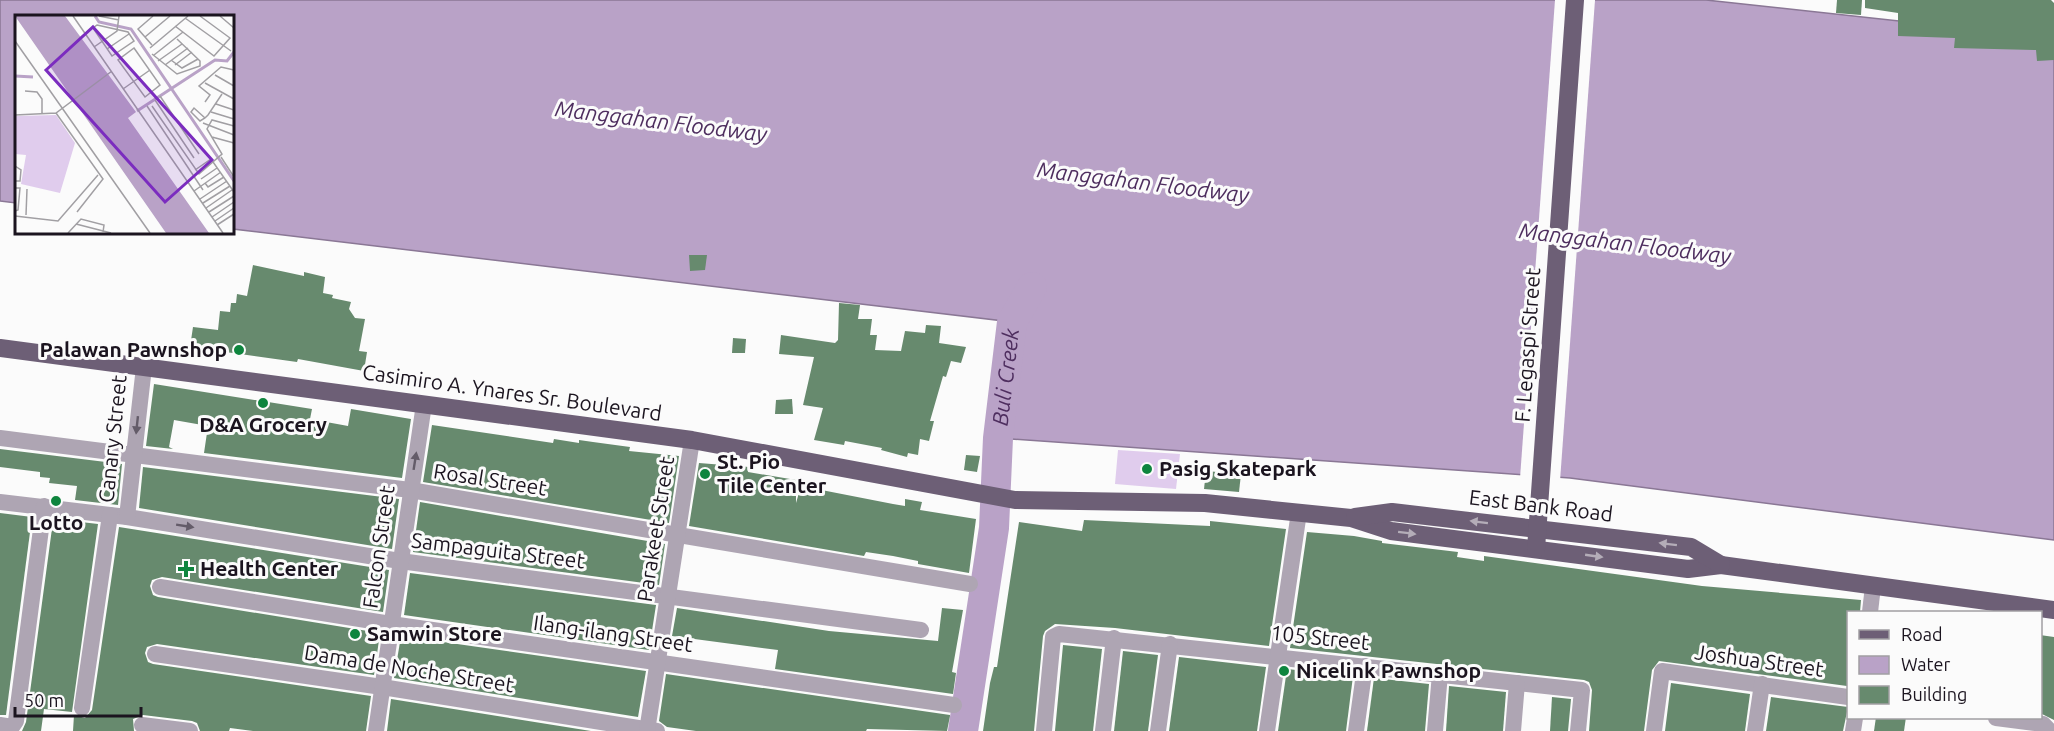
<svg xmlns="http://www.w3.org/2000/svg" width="2054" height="731" viewBox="0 0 2054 731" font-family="Ubuntu,sans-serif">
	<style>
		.green { fill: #e0cced }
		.water { fill: #b9a2c7; stroke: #8a7795; stroke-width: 1.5 }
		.pier { fill: #fbfbfb }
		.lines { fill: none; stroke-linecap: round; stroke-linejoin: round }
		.river { stroke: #b9a2c7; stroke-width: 30 }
		.building { fill: #678a6e }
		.minor { stroke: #aea5b3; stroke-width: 16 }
		.major { stroke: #6d5f76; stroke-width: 18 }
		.oneway { fill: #645c69 }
		.oneway2 { fill: #b4adb8 }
		.poi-dot { fill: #0e853e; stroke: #fbfbfb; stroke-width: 2 }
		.labels { text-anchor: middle; stroke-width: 6; stroke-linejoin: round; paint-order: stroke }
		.street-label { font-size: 21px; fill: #1b141f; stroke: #fbfbfb }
		.poi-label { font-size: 21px; font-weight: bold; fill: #1b141f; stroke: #fbfbfb; text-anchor: start }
		.water-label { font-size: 22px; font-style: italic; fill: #4e2e5f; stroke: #fbfbfb }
		.inset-river { fill: none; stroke: #b9a2c7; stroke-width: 3 }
		.inset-road { fill: none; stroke: #a19fa3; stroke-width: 1.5 }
		.view { fill: #7b2cbf; fill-opacity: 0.15; stroke: #7b2cbf; stroke-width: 3 }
		.inset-edge { fill: none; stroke: #1b141f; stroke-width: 3 }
	</style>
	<rect width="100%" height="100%" fill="#fbfbfb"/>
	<path class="green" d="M1118 450 1180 454 1176 489 1115 484Z"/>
	<path class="water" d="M0 0H1706L2054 38V540L1570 478 998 438 1012 322 233 229 232 16H16V203L0 201Z"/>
	<path class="pier" d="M1555 0H1595L1560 481 1520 478Z"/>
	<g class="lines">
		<path class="river" id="s1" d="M963 731 994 528 998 438 1012 322 1032 287"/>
	</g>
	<g class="building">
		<path d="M1837 0H1862L1861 15 1836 13Z"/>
		<path d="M1865 0H2051L2054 3V60L2037 61 2036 50 1954 48 1955 38 1898 36V13L1865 8Z"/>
		<path d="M689 255H707L705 270 690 271Z"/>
		<path d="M253 265 304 276V272L325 277 323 293 333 295 332 298 351 302 349 309 355 318 365 319 359 351 367 352 364 371 298 359 297 362 190 347 193 327 218 330 220 311 230 312 231 303H236L237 294 247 296Z"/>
		<path d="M839 303 860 305 858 319H872L870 335H877L875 350 901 351 905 331 925 333 926 325 941 326 939 343 966 347 961 363 951 361 946 377 943 376 930 421H934L929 441 920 439 918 455 908 453 907 457 881 450 882 448 845 441 844 445 814 440 823 408 803 405 814 357 779 354 781 335 835 343 838 340Z"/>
		<path d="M733 338 746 339 745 353H732Z"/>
		<path d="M154 384 312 409 310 419 348 426 351 409 411 419 402 478 204 453 208 426 174 420 169 447 173 449 146 446Z"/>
		<path d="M792 399 793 414H775L776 400Z"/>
		<path d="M432 425 553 443 554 439 579 443V440L593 442 630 447 629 451 679 456 669 523 423 482Z"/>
		<path d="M0 449 122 464 118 505 75 500 77 486 49 483 50 478 40 477V472L0 467Z"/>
		<path d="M966 455 980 456 977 472 964 470Z"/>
		<path d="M699 463 749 467 748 472 796 480V503L801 486 893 504 905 506V499L922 502 920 510 976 519 969 573 918 564V561L893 556 866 552 864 556 689 526Z"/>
		<path d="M143 467 399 499 392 549 139 508Z"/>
		<path d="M1206 471 1241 474 1239 492 1204 489Z"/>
		<path d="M420 502 665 544 659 585 413 552Z"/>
		<path d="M0 513 32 517 6 715H0Z"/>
		<path d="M55 519 98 524 72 712 44 709 41 731H22L26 722 53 521Z"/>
		<path d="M1084 520 1210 526V521L1286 529 1269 646 1115 628 1055 624 1045 631 1043 636 1034 731H983L990 683 994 667H997L1019 522 1082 531Z"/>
		<path d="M119 527 389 570 383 612 162 577 152 580 150 586 153 595 158 597 380 633 374 675 157 644 147 647 145 653 148 662 153 664 371 696 366 731H253L230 728 229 731H200L197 723 192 721 143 715 133 719 134 731H73L74 715 85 718 92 710Z"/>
		<path d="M1307 532 1354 536 1382 541V543L1458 552 1457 557 1484 561V556L1702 586 1861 600 1860 612H1848L1847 686 1659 661 1652 670 1644 731H1589L1592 690 1589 682 1584 680 1290 648Z"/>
		<path d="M410 573 656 605 649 650 404 615Z"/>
		<path d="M677 608 829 631 938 641 942 608 963 610 952 672 956 673 953 694 775 669 778 650 672 636Z"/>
		<path d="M2040 635 2054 637V720L2040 713Z"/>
		<path d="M401 636 646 671 638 717 394 678Z"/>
		<path d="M1063 645 1102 649 1093 731H1055Z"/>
		<path d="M1123 651 1158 655 1148 731H1114Z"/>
		<path d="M1179 657 1266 667 1257 731H1169Z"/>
		<path d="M1287 669 1353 676 1346 731H1278Z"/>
		<path d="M666 674 950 715V716L947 731 867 729 866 731H696L667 727 659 721Z"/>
		<path d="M1374 678 1429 684 1425 731H1367Z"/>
		<path d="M1671 683 1750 694 1745 731H1665Z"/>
		<path d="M1449 686 1506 692 1503 731H1446Z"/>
		<path d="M1552 697 1571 699 1568 731H1550Z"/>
		<path d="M1771 697 1848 707 1843 731H1766Z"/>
		<path d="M391 699 591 731H387Z"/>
		<path d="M1876 717H1906L1904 731H1874Z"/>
	</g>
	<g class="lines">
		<g class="minor">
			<path d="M0 438 410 490 970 584"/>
			<path d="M0 502 127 517 400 561 921 630"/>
			<path d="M127 517 144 367"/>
			<path d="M160 587 391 624 954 705"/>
			<path d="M1870 612 1873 586"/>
			<path d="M155 654 382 687 657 731"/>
			<path d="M82 708 110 515"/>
			<path d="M1996 718 2043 724 2050 731"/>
			<path d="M0 725 12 727 16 721 44 506"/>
			<path d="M142 725 190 731"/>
			<path d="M376 731 424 404"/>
			<path d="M647 731 692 440"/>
			<path d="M1044 731 1053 637 1059 634 1582 690 1578 731"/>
			<path d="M1103 731 1114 638"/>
			<path d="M1158 731 1170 644"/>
			<path d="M1267 731 1299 512"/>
			<path d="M1356 731 1365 666"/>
			<path d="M1435 731 1440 674"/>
			<path d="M1513 731 1517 683"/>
			<path d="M1654 731 1662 671 1848 697"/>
			<path d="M1755 731 1762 684"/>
			<path d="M1853 731 1855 718"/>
		</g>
		<g class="major">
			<path d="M0 348 692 440 1015 500 1205 503 1351 518 1391 531 1688 569 1721 565 2054 610"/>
			<path d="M1355 517 1392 512 1691 547 1721 565"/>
			<path d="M1536 549 1575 0"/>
		</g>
	</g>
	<defs><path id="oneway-solid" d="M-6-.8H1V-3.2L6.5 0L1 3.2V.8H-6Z" transform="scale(1.5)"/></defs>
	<g class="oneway">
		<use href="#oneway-solid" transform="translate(137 425) rotate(96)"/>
		<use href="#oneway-solid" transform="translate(415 461) rotate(-81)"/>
		<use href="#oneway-solid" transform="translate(185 526) rotate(9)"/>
	</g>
	<g class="oneway2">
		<use href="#oneway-solid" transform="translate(1479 522) rotate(-173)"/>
		<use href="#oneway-solid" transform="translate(1407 533) rotate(7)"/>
		<use href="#oneway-solid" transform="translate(1668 544) rotate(-173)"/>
		<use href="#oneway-solid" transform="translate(1594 556) rotate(8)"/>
	</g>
	<g class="poi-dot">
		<circle cx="239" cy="350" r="6"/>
		<circle cx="263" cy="403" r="6"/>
		<circle cx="1147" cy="469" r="6"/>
		<circle cx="705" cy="474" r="6"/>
		<circle cx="56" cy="501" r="6"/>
		<path d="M183 560h6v6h6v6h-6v6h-6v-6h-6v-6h6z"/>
		<circle cx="355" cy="634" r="6"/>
		<circle cx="1284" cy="671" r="6"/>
	</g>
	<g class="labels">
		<g class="street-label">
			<text transform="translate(1528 345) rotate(-86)" y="7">F. Legaspi Street</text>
			<text transform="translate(512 393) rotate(8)" y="7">Casimiro A. Ynares Sr. Boulevard</text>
			<text transform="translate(113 439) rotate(-84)" y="7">Canary Street</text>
			<text transform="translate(490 480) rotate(9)" y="7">Rosal Street</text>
			<text transform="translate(1541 506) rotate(7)" y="7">East Bank Road</text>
			<text transform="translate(656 529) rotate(-81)" y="7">Parakeet Street</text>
			<text transform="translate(379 547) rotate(-82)" y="7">Falcon Street</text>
			<text transform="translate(498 551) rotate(7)" y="7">Sampaguita Street</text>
			<text transform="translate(613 634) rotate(8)" y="7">Ilang-ilang Street</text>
			<text transform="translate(1320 638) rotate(6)" y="7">105 Street</text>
			<text transform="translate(1759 661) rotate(8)" y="7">Joshua Street</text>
			<text transform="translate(409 669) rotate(9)" y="7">Dama de Noche Street</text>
		</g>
		<g class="poi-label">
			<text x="227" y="357" text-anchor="end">Palawan Pawnshop</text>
			<text x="263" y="432" text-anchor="middle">D&amp;A Grocery</text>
			<text x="717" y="469">St. Pio<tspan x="717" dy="24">Tile Center</tspan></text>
			<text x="1159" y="476">Pasig Skatepark</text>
			<text x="56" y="530" text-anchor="middle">Lotto</text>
			<text x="200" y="576">Health Center</text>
			<text x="367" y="641">Samwin Store</text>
			<text x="1296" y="678">Nicelink Pawnshop</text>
		</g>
		<g class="water-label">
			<text transform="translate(661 121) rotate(7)" y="8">Manggahan Floodway</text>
			<text transform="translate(1143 182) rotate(7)" y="8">Manggahan Floodway</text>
			<text transform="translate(1625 243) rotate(7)" y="8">Manggahan Floodway</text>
			<text dy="8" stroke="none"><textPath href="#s1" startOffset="357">Buli Creek</textPath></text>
		</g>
	</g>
	<g transform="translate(15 15)">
		<rect width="219" height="219" fill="#fbfbfb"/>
		<path d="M41 100 60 128 45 178 6 169 11 140 0 139V101Z" fill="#e0cced"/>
		<path d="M0 1H50L121 97 113 103 194 218H151Z" fill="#b9a2c7"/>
		<path class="inset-river" d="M80 1 84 7 116 14 219 166M0 61 18 62M122 96 200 45 212 46 219 37"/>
		<path class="inset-road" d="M58 1 208 218M84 1 104 5M205 1 219 13M170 3 216 36M82 10 113 17 119 26 97 41 78 13ZM160 11 199 41 215 23 185 1M130 22 155 1M0 26 135 218M137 30 123 14 138 1M79 32 102 16 104 1M119 33 145 70 130 82 103 45ZM135 33 173 1M92 34 114 19M137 39 162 59 185 51V46L162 24M139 40 168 17M156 45 167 53 183 44M143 46 167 29M150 50 173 33M160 50 177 37M200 60 219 71M190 68 219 84M108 74 135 55M10 76 22 77 27 84V99M145 81 184 139M140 85 179 143M190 87 195 80 184 71 206 52 219 55M201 89 219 95M132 91 188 175M137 91 184 159 207 139 192 114 197 105 219 111M196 97 219 104M41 98 88 164 62 197M0 100 41 98 97 56M190 103 179 93 176 97 185 106 190 103 193 100 207 79M188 108 219 120M197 122 219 128M206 142 219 162M0 151 6 155 5 166H0M180 155 196 144 219 177M186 164 202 153M190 168 193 172 209 162M0 173H5L3 195 0 196M179 176 206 157M185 184 212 166M188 188 215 171M191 193 217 175M194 197 219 181M11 200 12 174M0 201 43 206 83 160M197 202 219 187M200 206 219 193M61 209 96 218M202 210 219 199M53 218 66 204 89 210 88 217"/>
		<path class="view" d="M78 12 197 145 150 187 31 55Z"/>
		<rect width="219" height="219" class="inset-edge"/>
	</g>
	<rect x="1847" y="611" width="195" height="108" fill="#fbfbfb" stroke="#a19fa3" stroke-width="1.5"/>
	<rect x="1859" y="630" width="30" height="9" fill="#6d5f76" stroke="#a19fa3" stroke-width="1.5"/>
	<text x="1901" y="641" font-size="18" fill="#1b141f">Road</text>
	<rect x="1859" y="656" width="30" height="18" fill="#b9a2c7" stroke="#a19fa3" stroke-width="1.5"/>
	<text x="1901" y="671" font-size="18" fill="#1b141f">Water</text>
	<rect x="1859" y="686" width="30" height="18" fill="#678a6e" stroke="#a19fa3" stroke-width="1.5"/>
	<text x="1901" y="701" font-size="18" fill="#1b141f">Building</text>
	<path d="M15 707v9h126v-9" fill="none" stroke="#1b141f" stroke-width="3"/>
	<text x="24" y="707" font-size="18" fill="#1b141f" stroke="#fbfbfb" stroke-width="4.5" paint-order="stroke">50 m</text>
</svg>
